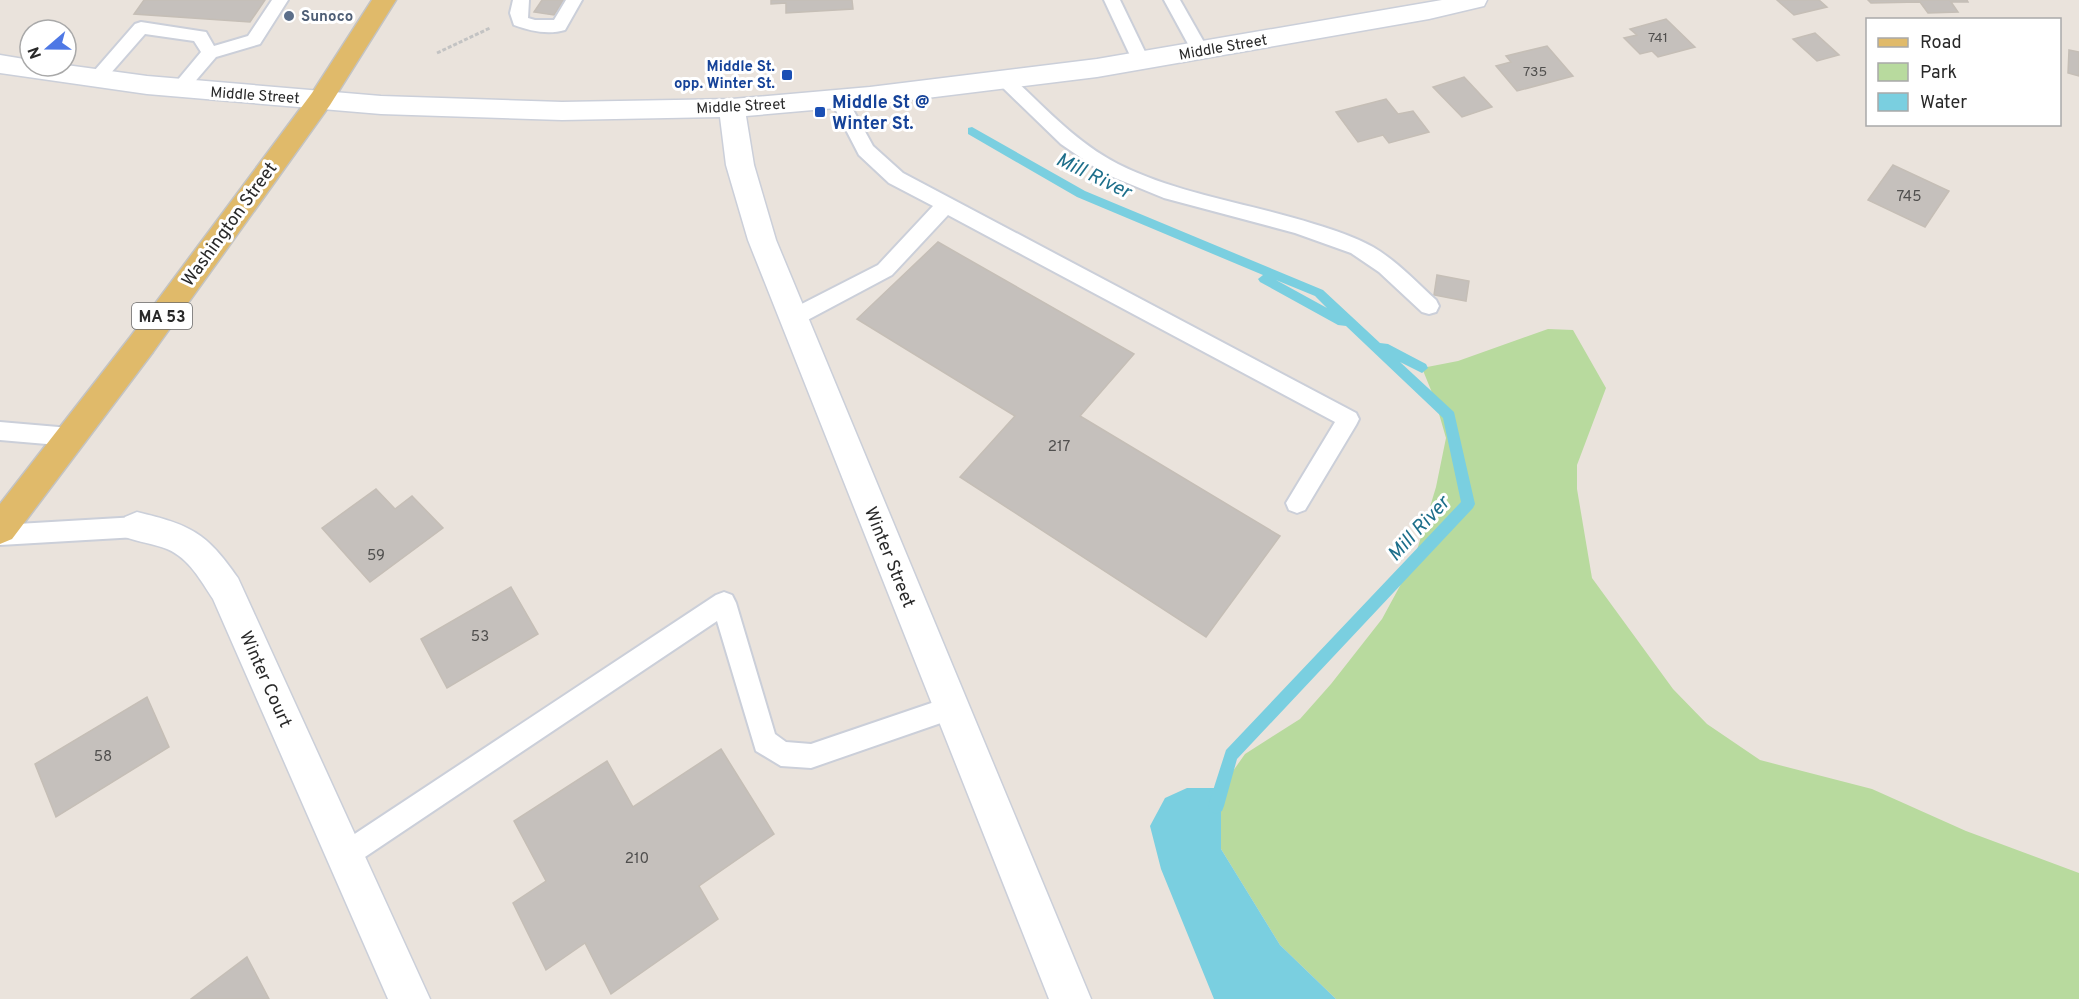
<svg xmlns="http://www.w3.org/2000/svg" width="2079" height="999" viewBox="0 0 2079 999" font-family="Overpass,sans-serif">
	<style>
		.green { fill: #b8da9e }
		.water { fill: #7acfe0 }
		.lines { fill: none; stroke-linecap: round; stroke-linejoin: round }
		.stream { fill: #7acfe0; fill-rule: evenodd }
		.building { fill: #c5c0bc; stroke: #c5beb6; stroke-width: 1.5 }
		.lane-casing { stroke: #cbcfd9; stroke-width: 4 }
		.street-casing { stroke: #cbcfd9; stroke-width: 3 }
		.secondary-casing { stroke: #cbcfd9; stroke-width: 3 }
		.primary-casing { stroke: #c3c3c3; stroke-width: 3 }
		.path { stroke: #c3c3c3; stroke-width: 3; stroke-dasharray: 4 2; stroke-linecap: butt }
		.lane { fill: #fff; fill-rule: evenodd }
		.street { fill: #fff; fill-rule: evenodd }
		.secondary { fill: #fff; fill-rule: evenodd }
		.primary { fill: #e0ba6a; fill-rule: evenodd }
		.service-dot { fill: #5c6f8a; stroke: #fff; stroke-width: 2 }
		.transit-dot { fill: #1a4fb4; stroke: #fff; stroke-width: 2 }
		.labels { text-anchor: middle; stroke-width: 6; stroke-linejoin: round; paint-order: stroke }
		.far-number-label { font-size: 14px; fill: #504f4e }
		.far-service-label { font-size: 15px; font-weight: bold; fill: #4e5e75; stroke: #fff; text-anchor: start }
		.far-street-label { font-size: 15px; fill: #292929; stroke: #fff }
		.far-transit-label { font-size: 15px; font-weight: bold; fill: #164399; stroke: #fff; text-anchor: end }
		.number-label { font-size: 15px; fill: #504f4e }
		.shield { fill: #fff; stroke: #696969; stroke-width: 1.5 }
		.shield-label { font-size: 16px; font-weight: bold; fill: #292929 }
		.transit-label { font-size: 18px; font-weight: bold; fill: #164399; stroke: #fff; text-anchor: start }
		.street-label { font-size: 18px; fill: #292929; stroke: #fff }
		.water-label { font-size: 20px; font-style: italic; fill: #1c6e8a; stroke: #fff }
	</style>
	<rect width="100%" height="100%" fill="#eae3dc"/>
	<path class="green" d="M1548 329 1573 330 1606 388 1577 465V489L1592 578 1673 689 1707 724 1760 760 1872 789 1966 831 2079 873V999H1336L1280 945 1221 849V788L1245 754 1300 719 1331 684 1382 619 1414 560 1436 487 1446 438 1435 400 1422 368 1458 361Z"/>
	<path class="water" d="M1187 788H1221V849L1280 945 1336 999H1214L1161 869 1150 826 1165 798Z"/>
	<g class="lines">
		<path class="stream" d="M972 127 1085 191 1323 290 1380 343 1388 344 1426 364 1428 368 1422 373 1400 362 1454 412 1475 504 1473 508 1237 759 1224 806 1222 811 1216 814 1210 811 1208 806 1226 750 1461 502 1443 418 1346 326 1338 325 1260 282 1258 279 1263 275 1077 197 968 134V128ZM1276 280 1315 296 1327 308Z"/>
	</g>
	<g class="building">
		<path d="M144 0H265L250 22 134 14Z"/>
		<path d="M542 0H564L554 15 534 12Z"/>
		<path d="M771 0H852L853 9 786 13V3L771 4Z"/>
		<path d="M1777 0H1819L1827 7 1794 15Z"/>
		<path d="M1868 0H1967L1968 2H1951L1958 12 1928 13 1920 2 1871 3Z"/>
		<path d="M1666 19 1695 47 1658 57 1652 51 1640 54 1624 38 1637 35 1630 29Z"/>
		<path d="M1815 33 1839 55 1817 61 1793 39Z"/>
		<path d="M1547 46 1573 76 1517 91 1496 66 1511 62 1506 56Z"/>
		<path d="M2069 50 2079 52V76L2068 73Z"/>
		<path d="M1464 77 1492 107 1462 117 1433 87Z"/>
		<path d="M1386 99 1398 114 1413 111 1429 132 1389 143 1383 135 1358 142 1336 112Z"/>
		<path d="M1893 165 1949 191 1925 227 1868 200Z"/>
		<path d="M938 242 1134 354 1080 416 1280 536 1206 637 960 477 1015 416 857 319Z"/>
		<path d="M1437 275 1469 281 1466 301 1434 295Z"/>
		<path d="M376 489 395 509 412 496 443 528 370 582 322 528Z"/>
		<path d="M511 587 538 634 447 688 421 639Z"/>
		<path d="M147 697 169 747 56 817 35 764Z"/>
		<path d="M721 749 774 834 699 886 718 919 611 994 585 943 546 970 513 903 546 881 514 821 607 761 633 807Z"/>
		<path d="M247 957 269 999H191Z"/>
	</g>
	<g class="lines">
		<defs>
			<g id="lane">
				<path d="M272 0H288L260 44 216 57 186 92H174L171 88 201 52 194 41 145 34 103 82H91L88 78 135 24 141 22 206 32 214 46 248 36Z"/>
				<path d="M513 0H529L528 18 535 20H554L566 0H582L565 30C548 35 530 31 514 25L510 13Z"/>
				<path d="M1104 0H1120L1149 60 1146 64H1134Z"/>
				<path d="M1164 0H1180L1209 51 1206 55H1194Z"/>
				<path d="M1006 75 1012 77C1045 108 1077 143 1118 164 1180 195 1249 203 1314 224 1334 230 1355 237 1373 247 1397 261 1416 282 1436 300L1439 306 1436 312 1429 314 1422 312 1379 272 1351 253 1295 233 1164 198 1103 173 1061 144 1000 85 997 81 1000 77Z"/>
				<path d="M839 93 845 95 873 146 903 173 1356 413 1359 419 1356 425 1305 510 1297 513 1289 510 1286 503 1335 422 948 215 892 275 800 324 793 326 786 324 783 318 786 312 878 265 933 206 889 183 859 155 830 99 833 95Z"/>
				<path d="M0 422 70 428 78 431 81 437 78 443 70 446 0 440Z"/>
				<path d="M137 517 145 520 148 527 145 534 137 537 0 545V525Z"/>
				<path d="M724 592 732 595 736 603 775 734 786 742 811 744 952 696 961 700 964 708 961 716 811 768 781 766 756 751 717 621 353 865 344 869 335 865 331 856 335 847 716 595Z"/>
			</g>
			<path id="street" d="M137 512C191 525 206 532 238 578L430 999H388L213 599C201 581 189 558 167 549 154 544 139 542 125 537L120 527 125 517Z"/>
			<path id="secondary" d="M1442 0H1487L1484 6 1429 19 1097 77 870 105 746 116 754 165 776 240 1091 999H1049L748 240 726 165 720 117 562 120 381 114 147 94 0 73V55L30 60V66L66 65 147 76 381 96 562 102 732 99 870 87 1097 59Z"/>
			<path id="primary" d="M372 0H396L330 105 153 352 12 539 0 544V504L131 336 312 93Z"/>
		</defs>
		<use href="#lane" class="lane-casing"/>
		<use href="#street" class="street-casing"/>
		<use href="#secondary" class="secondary-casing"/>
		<use href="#primary" class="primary-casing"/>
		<path class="path" d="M437 53 490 28"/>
		<use href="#lane" class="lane"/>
		<use href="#street" class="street"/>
		<use href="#secondary" class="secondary"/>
		<use href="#primary" class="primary"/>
	</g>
	<circle class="service-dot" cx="289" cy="16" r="6"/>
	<g class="transit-dot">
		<rect x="781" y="69" width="12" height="12" rx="3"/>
		<rect x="814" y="106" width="12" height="12" rx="3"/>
	</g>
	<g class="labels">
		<g class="far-number-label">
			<text x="1658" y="42">741</text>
			<text x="1535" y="76">735</text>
		</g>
		<g class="far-service-label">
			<text x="301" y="21">Sunoco</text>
		</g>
		<g class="far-street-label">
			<text transform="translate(1223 47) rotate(-10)" y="5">Middle Street</text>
			<text transform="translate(255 95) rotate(4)" y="5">Middle Street</text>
			<text transform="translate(741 106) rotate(-3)" y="5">Middle Street</text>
		</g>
		<g class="far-transit-label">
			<text x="775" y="71">Middle St.<tspan x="775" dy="17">opp. Winter St.</tspan></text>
		</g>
		<g class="number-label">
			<text x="1909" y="201">745</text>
			<text x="1059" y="451">217</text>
			<text x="376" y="560">59</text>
			<text x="480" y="641">53</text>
			<text x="103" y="761">58</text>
			<text x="637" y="863">210</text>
		</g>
		<rect class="shield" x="132" y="303" width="60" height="26" rx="4.5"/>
		<g class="shield-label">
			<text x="162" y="322">MA 53</text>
		</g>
		<g class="transit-label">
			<text x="832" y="108">Middle St @<tspan x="832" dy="21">Winter St.</tspan></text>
		</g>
		<g class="street-label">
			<text transform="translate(229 224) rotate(-54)" y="6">Washington Street</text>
			<text transform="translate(890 557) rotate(68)" y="6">Winter Street</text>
			<text transform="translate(266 679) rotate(66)" y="6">Winter Court</text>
		</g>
		<g class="water-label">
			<text transform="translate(1094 175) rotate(26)" y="7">Mill River</text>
			<text transform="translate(1418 528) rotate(-47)" y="7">Mill River</text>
		</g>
	</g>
	<rect x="1866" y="18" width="195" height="108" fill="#ffffff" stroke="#a9a9a9" stroke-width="1.5"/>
	<rect x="1878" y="38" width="30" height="9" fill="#e0ba6a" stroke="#a9a9a9" stroke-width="1.5"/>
	<text x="1920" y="48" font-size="18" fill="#292929">Road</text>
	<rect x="1878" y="63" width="30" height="18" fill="#b8da9e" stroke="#a9a9a9" stroke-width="1.5"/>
	<text x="1920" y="78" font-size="18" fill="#292929">Park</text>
	<rect x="1878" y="93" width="30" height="18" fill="#7acfe0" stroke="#a9a9a9" stroke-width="1.5"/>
	<text x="1920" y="108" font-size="18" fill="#292929">Water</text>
	<g transform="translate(48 48) rotate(250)"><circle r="28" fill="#ffffff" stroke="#a9a9a9" stroke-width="1.5"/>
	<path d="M0-4.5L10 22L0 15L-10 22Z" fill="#4e78e5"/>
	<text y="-9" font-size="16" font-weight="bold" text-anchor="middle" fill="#292929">N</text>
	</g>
</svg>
